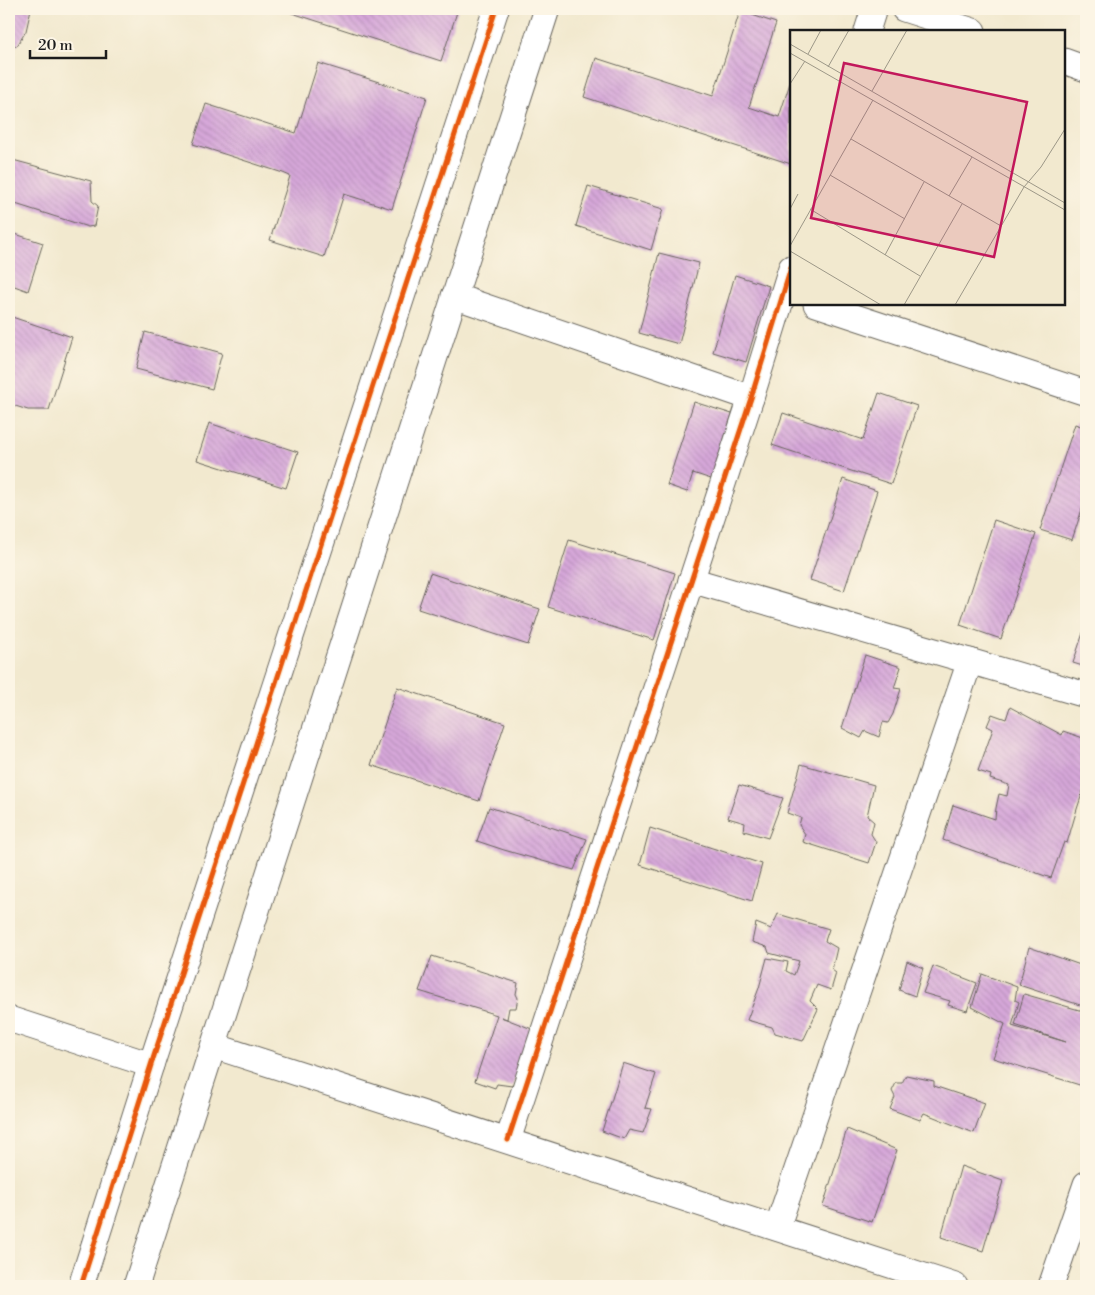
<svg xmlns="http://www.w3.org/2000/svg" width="1095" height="1295" viewBox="0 0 1095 1295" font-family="'Libre Bodoni',serif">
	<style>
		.building { fill: url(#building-back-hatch) }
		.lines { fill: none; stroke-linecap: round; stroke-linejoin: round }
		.minor-casing { stroke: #67645b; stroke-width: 27 }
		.minor { stroke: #fff; stroke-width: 25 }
		.cycleway-casing { stroke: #fcf5e5; stroke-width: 8 }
		.cycleway { stroke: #e8590c; stroke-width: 5 }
		.inset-road { fill: none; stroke: #9c9787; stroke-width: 1 }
		.view { fill: #c2185b; fill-opacity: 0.15; stroke: #c2185b; stroke-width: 2.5 }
		.inset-edge { fill: none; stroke: #1c1c1c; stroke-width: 2.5 }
	</style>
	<defs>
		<pattern id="building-back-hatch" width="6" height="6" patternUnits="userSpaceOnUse" patternTransform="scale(1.25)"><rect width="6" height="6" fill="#d6a7d9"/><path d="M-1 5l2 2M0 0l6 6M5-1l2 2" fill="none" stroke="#b78fba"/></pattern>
	</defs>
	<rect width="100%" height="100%" fill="#fcf5e5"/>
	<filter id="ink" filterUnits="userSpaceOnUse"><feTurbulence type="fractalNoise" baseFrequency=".02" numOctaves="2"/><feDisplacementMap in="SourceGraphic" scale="10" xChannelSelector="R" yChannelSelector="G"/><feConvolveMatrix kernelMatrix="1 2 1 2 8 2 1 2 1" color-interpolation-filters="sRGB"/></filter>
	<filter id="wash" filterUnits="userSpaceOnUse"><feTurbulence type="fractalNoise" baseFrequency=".0096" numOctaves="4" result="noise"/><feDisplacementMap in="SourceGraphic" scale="20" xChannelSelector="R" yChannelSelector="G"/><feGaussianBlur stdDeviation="1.12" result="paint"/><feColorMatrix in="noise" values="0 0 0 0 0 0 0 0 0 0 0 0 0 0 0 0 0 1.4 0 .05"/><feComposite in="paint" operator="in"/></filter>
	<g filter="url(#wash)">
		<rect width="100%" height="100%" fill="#f2e9cf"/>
		<g id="blocks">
			<g class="building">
				<path d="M9 9H31L26 31 17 46 9 43Z"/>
				<path d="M290 9H458L441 61 289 12Z"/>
				<path d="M740 11 776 23 749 107 779 117 791 80V164L584 97 596 58 713 96Z"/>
				<path d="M318 63 427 97 392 209 344 194 324 257 270 240 290 176 283 173 193 144 206 104 296 133Z"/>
				<path d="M9 159 91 181 92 201 98 206 94 226 88 227 9 202Z"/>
				<path d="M588 186 663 209 651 250 576 226Z"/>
				<path d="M9 232 43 243 28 291 9 284Z"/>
				<path d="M659 253 699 263 679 344 639 333Z"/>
				<path d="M735 275 769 286 746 362 713 352Z"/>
				<path d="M9 316 72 337 49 410H28L9 404Z"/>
				<path d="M145 332 222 353 212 389 136 369Z"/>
				<path d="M879 393 917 406 891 484 772 445 783 413 863 440Z"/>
				<path d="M694 402 732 414 711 479 693 473 687 492 667 485Z"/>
				<path d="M209 423 298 452 286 488 197 460Z"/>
				<path d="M1075 424 1086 428V497L1072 540 1040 530Z"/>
				<path d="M843 479 877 491 844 591 810 580Z"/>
				<path d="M994 520 1036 534 1001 639 960 625Z"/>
				<path d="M569 540 675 573 654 640 548 607Z"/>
				<path d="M430 573 540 609 528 645 418 609Z"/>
				<path d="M1086 624V667L1073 663Z"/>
				<path d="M865 655 901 667 894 688 901 689 893 714 888 723 883 722 879 737 865 731 861 738 842 728Z"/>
				<path d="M397 687 505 723 479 801 371 765Z"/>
				<path d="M1010 707 1062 735 1063 731 1086 739V782L1077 809 1067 843 1064 842 1051 878 943 840 953 805 995 819 996 808 999 794 1007 796 1009 785 990 779 991 775 978 771 993 729 987 726 992 714 1006 719Z"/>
				<path d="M801 764 874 785 867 816 874 822 871 834 876 842 869 863 803 842 805 834 799 825 801 818 787 813Z"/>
				<path d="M739 785 783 798 768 838 744 831 745 823 728 818Z"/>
				<path d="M489 807 587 839 574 870 504 850 477 841Z"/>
				<path d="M650 828 762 864 752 901 640 865Z"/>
				<path d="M778 914 829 929 825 941 837 948 832 970 836 973 831 990 817 985 810 1001 818 1009 803 1041 775 1033 772 1027 747 1020 759 988 767 958 788 962 786 971 794 975 799 961 769 953 767 947 752 942 756 923 771 929Z"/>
				<path d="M1029 947 1086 967V1007L1019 985Z"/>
				<path d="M432 956 518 983 516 994 518 998 516 1008H509L507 1019 501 1017 532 1029 530 1043 512 1086 497 1084 495 1088 475 1081 497 1015 419 991Z"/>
				<path d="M907 961 923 968 915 996 899 990Z"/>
				<path d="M933 966 977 983 967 1011 948 1005 950 1001 923 993Z"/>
				<path d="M982 974 1017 987 1015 1000 1019 1002 1012 1026 1066 1042 1015 1025 1024 994 1086 1012V1087L993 1058 1005 1024 972 1007Z"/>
				<path d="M623 1063 656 1074 645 1108 652 1109 643 1133 629 1130 624 1139 602 1131Z"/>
				<path d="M906 1075 934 1081V1086L985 1103 974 1133 924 1113 920 1120 890 1109 895 1097 892 1091 896 1083H902Z"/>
				<path d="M847 1129 897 1150 872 1222 823 1206Z"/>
				<path d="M961 1166 1003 1181 983 1251 941 1237Z"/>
			</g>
		</g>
	</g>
	<g filter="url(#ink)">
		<use href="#blocks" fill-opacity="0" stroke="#67645b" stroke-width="1"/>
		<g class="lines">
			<defs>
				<g id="minor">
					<path d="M904 9 973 31"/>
					<path d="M867 31 874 9"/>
					<path d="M1064 61 1086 69"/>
					<path d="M454 296 751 398"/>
					<path d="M816 304 1086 393"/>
					<path d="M691 580 1086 695"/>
					<path d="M9 1019 151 1065"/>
					<path d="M214 1046 955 1286"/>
					<path d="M508 1140 751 398 791 268"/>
					<path d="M777 1228 970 661"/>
					<path d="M81 1286 151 1065 496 9"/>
					<path d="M136 1286 547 9"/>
					<path d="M1051 1286 1086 1184"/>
				</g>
			</defs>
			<use href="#minor" class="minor-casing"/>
			<use href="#minor" class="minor"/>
			<defs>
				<g id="cycleway">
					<path d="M508 1140 751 398 791 268"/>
					<path d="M81 1286 151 1065 496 9"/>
				</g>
			</defs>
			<use href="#cycleway" class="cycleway-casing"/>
			<use href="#cycleway" class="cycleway"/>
		</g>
	</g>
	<g transform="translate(790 30)">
		<rect width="275" height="275" fill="#f2e9cf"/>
		<path class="inset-road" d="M0 14 275 173M0 23 275 180M18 24 31 0M38 37 59 0M0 54 15 31M82 61 117 0M61 109 211 196M40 145 115 189M159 166 182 127M0 179 8 164M20 179 130 246M0 216 83 70M0 221 91 275M95 225 134 152M114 275 172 174M165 275 234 157 251 137 275 99"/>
		<path class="view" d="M54 33 237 72 204 227 21 188Z"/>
		<rect width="275" height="275" class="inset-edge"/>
	</g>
	<rect width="1095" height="1295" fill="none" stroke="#fcf5e5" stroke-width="30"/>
	<path d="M30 50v8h76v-8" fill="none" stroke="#1c1c1c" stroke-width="2.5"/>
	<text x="38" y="50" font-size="15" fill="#1c1c1c" stroke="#fcf5e5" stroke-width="4" paint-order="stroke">20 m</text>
</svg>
